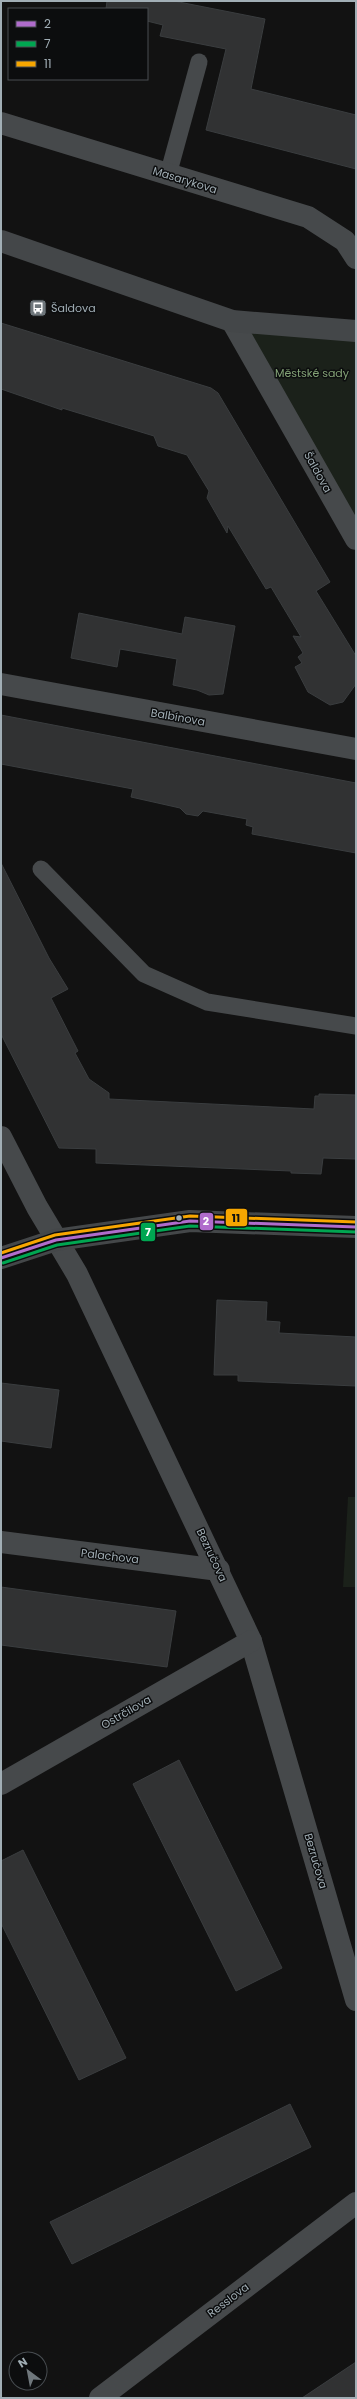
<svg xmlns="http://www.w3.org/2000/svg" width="357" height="2399" viewBox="0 0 357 2399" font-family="Poppins,sans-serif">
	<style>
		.green { fill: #1b211a }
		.building { fill: #313233; stroke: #3a3d3f }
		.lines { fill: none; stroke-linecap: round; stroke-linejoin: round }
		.lane { stroke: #46494b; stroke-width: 17 }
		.street { stroke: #46494b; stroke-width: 22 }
		.secondary { stroke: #444749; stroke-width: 22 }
		.bus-1-casing { stroke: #0c0d0e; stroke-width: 6 }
		.bus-2-casing { stroke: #0c0d0e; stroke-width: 6 }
		.bus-3-casing { stroke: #0c0d0e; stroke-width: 6 }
		.bus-1 { stroke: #b06ccc; stroke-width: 3 }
		.bus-2 { stroke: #00a651; stroke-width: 3 }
		.bus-3 { stroke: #f7a600; stroke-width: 3 }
		.bus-dot { fill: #a1aeb5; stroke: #0c0d0e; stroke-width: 1.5 }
		.labels { text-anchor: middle; stroke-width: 3; stroke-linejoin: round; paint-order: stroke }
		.street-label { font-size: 11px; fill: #a1aeb5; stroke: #0c0d0e }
		.poi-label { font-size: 11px; fill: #a1aeb5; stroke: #0c0d0e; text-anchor: start }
		.park-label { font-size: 11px; fill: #83a276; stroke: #0c0d0e }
		.line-badge { stroke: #0c0d0e; stroke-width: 1.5 }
		.badge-label { font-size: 11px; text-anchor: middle; font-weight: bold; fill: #fff }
		.pale-badge-label { font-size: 11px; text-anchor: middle; font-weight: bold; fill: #111 }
	</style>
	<rect width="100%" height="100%" fill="#121212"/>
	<g class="green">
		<path d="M232 321 356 331V539Z"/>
		<path d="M348 1497H356V1587H343Z"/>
	</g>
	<g class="building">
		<path d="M107 1H174L265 19 251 89 356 115V169L206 130 226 49 160 36 163 25 147 21V9H106Z"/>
		<path d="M1 323 211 388 218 393 330 582 316 591 356 656V684L343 702 330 705 308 692 295 667 302 663 298 657 303 653 293 636 301 637 271 587 266 589 228 526 227 533 207 498 209 491 187 455 158 446 154 436 62 408V410L1 389Z"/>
		<path d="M79 613 182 634 185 617 235 626 223 694 209 695 197 690 173 685 177 659 120 649 117 667 71 658Z"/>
		<path d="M1 715 356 783V853L252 834 253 827 246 825 247 819 203 811 198 816 186 814 180 808 131 797 133 789 1 764Z"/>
		<path d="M1 863 49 958 68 989 51 998 78 1051 75 1053 89 1079 109 1093V1099L314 1109 315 1096H319V1094L356 1095V1159L323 1158 321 1174 291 1173V1171L96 1163V1149L59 1148 1 1034Z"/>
		<path d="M217 1300 267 1302 266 1321 280 1322 279 1333 356 1337V1386L238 1381V1375H214Z"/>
		<path d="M1 1383 59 1390 51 1448 1 1441Z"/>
		<path d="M1 1587 176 1611 167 1667 1 1645Z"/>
		<path d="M179 1760 282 1968 236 1991 133 1784Z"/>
		<path d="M23 1850 126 2058 79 2080 1 1923V1861Z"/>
		<path d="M290 2104 311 2147 72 2264 50 2222Z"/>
		<path d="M356 2362V2398H302Z"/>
	</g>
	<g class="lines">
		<g class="lane">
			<path d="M168 175 199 62"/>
			<path d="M41 869 144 974 207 1002 356 1026"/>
		</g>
		<g class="street">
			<path d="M1 123 308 217 345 241 356 258"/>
			<path d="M232 321 356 539"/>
			<path d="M1 684 356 749"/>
			<path d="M1 1137 37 1207 77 1274 251 1641 356 2000"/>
			<path d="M1 1542 219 1570"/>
			<path d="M1 1784 251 1641"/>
			<path d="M100 2398 356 2203"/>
		</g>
		<g class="secondary">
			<path d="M1 241 232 321 356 331"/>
			<path d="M1 1258 56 1240 190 1221 356 1227"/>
		</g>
		<defs>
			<path id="bus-1" d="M1 1258 56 1240 190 1221 356 1227"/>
			<path id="bus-2" d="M3 1263 57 1245 190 1226 356 1232"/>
			<path id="bus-3" d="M1 1253 55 1235 190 1216 356 1222"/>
		</defs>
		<use href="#bus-1" class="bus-1-casing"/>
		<use href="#bus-2" class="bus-2-casing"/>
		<use href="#bus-3" class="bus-3-casing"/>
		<use href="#bus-1" class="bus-1"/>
		<use href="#bus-2" class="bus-2"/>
		<use href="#bus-3" class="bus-3"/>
	</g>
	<defs>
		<symbol id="bus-square" viewBox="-11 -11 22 22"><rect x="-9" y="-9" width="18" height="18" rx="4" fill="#6f777c" stroke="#0c0d0e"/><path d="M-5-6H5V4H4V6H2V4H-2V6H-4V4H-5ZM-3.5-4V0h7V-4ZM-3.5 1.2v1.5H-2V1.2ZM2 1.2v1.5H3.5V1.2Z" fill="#fff"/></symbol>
	</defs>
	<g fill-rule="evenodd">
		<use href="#bus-square" x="28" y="298" width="20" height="20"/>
	</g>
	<circle class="bus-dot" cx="179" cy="1218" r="3.5"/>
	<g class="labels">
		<g class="street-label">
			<text transform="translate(185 180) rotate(17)" y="4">Masarykova</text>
			<text transform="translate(318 472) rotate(61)" y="4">Šaldova</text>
			<text transform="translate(178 717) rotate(10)" y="4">Balbínova</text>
			<text transform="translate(212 1555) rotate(65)" y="4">Bezručova</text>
			<text transform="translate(110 1556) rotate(7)" y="4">Palachova</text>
			<text transform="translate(126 1712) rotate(-30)" y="4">Ostrčilova</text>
			<text transform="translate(316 1861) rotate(74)" y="4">Bezručova</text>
			<text transform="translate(228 2300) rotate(-37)" y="4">Resslova</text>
		</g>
		<g class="poi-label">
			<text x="51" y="312">Šaldova</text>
		</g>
		<g class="park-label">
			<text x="312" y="377">Městské sady</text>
		</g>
	</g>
	<g class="line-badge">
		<rect x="225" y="1208" width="23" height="19" rx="4" fill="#f7a600"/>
		<rect x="199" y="1212" width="15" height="19" rx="4" fill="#b06ccc"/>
		<rect x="140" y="1222" width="16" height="20" rx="4" fill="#00a651"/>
	</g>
	<g class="badge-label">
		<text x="206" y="1225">2</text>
		<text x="148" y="1236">7</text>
	</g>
	<g class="pale-badge-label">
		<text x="236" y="1222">11</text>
	</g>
	<rect width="357" height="2399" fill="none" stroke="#a1aeb5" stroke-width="4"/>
	<rect x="8" y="8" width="140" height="72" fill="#0c0d0e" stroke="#484d51"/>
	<rect x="16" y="21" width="20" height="6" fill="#b06ccc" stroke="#484d51"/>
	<text x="44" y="28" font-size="12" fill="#a1aeb5">2</text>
	<rect x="16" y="41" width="20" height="6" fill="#00a651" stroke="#484d51"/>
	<text x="44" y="48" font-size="12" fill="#a1aeb5">7</text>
	<rect x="16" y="61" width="20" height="6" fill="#f7a600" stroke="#484d51"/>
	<text x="44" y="68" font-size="12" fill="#a1aeb5">11</text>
	<g transform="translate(28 2371) rotate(328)"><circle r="19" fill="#0c0d0e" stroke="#484d51"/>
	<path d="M0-3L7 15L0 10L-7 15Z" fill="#6f777c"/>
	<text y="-6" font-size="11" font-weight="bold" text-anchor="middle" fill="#a1aeb5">N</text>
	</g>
</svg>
